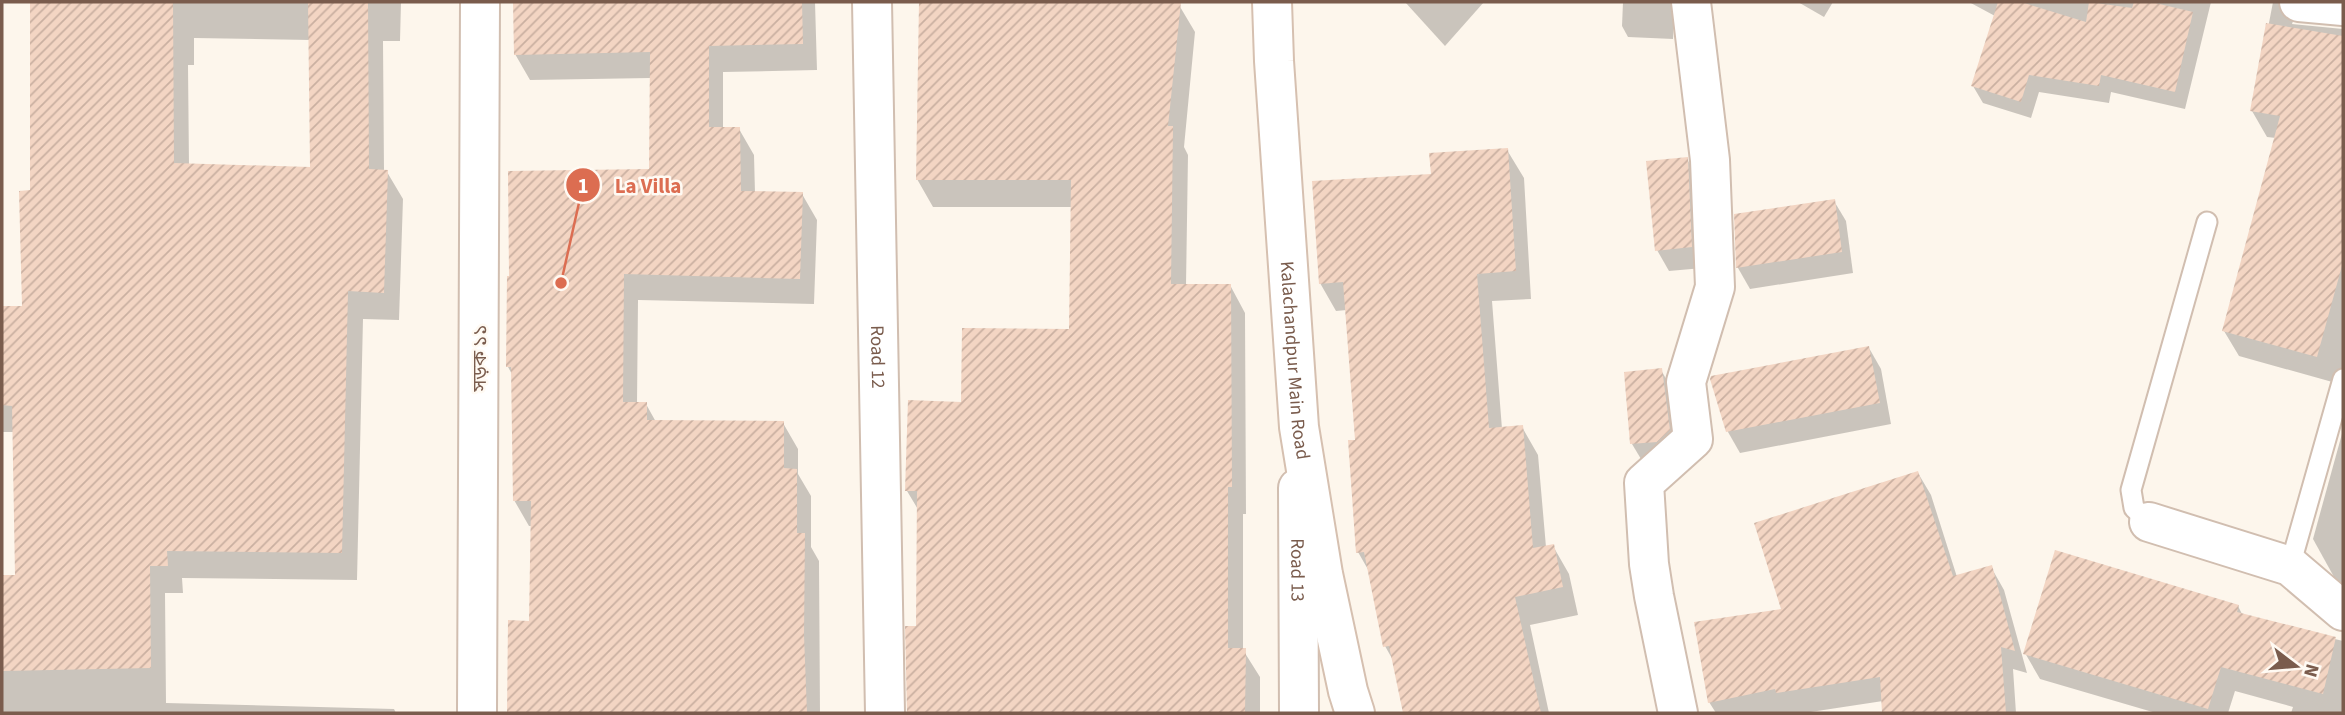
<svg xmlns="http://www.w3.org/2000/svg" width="2345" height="715" viewBox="0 0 2345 715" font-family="'Source Sans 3','Noto Sans Bengali',sans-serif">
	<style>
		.shadow { fill: #0003; fill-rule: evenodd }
		.building { fill: url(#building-hatch) }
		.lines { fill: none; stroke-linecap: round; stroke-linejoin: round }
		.lane-casing { stroke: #d1beb0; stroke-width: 23 }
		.street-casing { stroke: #d1beb0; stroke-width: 42 }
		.secondary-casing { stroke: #d6c0b0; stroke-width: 42 }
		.lane { stroke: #fff; stroke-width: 19 }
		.street { stroke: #fff; stroke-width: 38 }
		.secondary { stroke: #fff; stroke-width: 38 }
		.labels { text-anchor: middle; stroke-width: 5; stroke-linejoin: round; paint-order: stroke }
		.street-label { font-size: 19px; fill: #7a5c4d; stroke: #fffaf3 }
		.leader { fill: none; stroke: #dc6d51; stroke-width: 2.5 }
		.callout-dot { fill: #dc6d51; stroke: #fffaf3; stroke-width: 2.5 }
		.mark-label { font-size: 21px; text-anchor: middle; font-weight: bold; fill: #fff }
		.callout-label { font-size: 21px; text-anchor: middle; font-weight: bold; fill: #dc6d51; stroke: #fffaf3; stroke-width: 5; stroke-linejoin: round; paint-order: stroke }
	</style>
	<defs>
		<pattern id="building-hatch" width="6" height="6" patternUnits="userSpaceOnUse" patternTransform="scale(1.75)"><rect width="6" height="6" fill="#f3d5c3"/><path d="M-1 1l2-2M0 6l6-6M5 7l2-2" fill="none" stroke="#cab0a1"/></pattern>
	</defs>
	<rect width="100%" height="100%" fill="#fdf6ec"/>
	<g class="shadow">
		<path d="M30 2H401L400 41H383L384 171 387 172 403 199 399 320 363 319 357 580 182 578 183 593H165L166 703 394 709 396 713H2V577L16 576 14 432H2V307L23 308 32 192ZM194 38 310 40 311 169 189 166 188 65H194Z"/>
		<path d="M515 2H815L817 70 723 72V129H739L754 155 755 193 802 194 817 220 814 304 638 300 637 404H646L656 422 783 423 798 449V474L811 496V547L819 561 820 713H508L510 622H530L532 526H529L514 500 513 376 508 367 651 171V78L530 80 515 54Z"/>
		<path d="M920 2H1148L1179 5 1195 32 1184 147 1188 155 1186 286 1230 285 1245 313 1246 514H1243V650L1260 677V713H908L907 627H917L919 511 907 491 962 403 1070 331 1072 207H933L917 179Z"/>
		<path d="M1405 2H1484L1445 46Z"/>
		<path d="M1623 2H1675L1673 39 1628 37 1622 26Z"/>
		<path d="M1798 2H1833L1824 17Z"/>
		<path d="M1969 2H2211L2185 109 2111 92 2109 103 2039 92 2031 118 1983 103 1973 86 1995 16Z"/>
		<path d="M2273 2H2343L2295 16 2292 24 2343 29V385L2239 356 2224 331 2276 138 2267 137 2252 111Z"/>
		<path d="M1507 150 1524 178 1531 299 1492 301 1502 429 1522 427 1538 455 1546 547 1553 546 1569 574 1578 615 1530 625 1549 713H1405L1394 662 1385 646 1370 573 1358 552 1357 441 1347 310 1336 311 1320 283 1433 176Z"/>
		<path d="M1687 159 1699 180 1703 268 1669 271 1657 250Z"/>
		<path d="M1834 201 1846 221 1853 273 1750 289 1738 268 1736 215Z"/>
		<path d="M1869 348 1881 369 1891 424 1740 453 1728 432 1711 379Z"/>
		<path d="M1661 370 1673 391 1681 452 1644 464 1632 444Z"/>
		<path d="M2343 430V589L2339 586 2313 539Z"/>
		<path d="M1918 473 1931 495 1957 577 1991 567 2004 590 2027 673 2013 669 2016 713H1884L1883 701 1804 713 1788 712 1716 713 1709 702 1784 610Z"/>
		<path d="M2238 606 2243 616 2343 641V713H2291L2293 707 2235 691 2228 713H2156L2040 679 2025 653Z"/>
	</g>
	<g class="building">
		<path d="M30 2H173L174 163 310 167 308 2H368L369 169 388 170 384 293 348 291 342 553 167 551 168 566H150L151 668 2 671V575H15L12 406 2 405V306H22L19 191 30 190Z"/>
		<path d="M513 2H802L803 44 709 46V127H740L741 191 803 192 800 279 624 274 623 402H647V420L784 421V468L797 469V533H805L804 635 807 713H507L508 620 529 621 531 501H513L511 367H506L507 276H509L508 171 649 169 650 52 514 55Z"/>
		<path d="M919 2H1181L1168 126H1173L1171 284H1231L1232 487H1228V648H1246L1245 713H907L905 626H916L917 491H905L908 400 961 402 962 328 1069 329 1071 180H916Z"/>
		<path d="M1998 2H2021L2086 22 2089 2 2132 8 2134 2H2151L2193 12 2175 92 2101 75 2099 86 2029 75 2021 102 1971 86Z"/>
		<path d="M2266 23 2343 36V262L2317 357 2222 331 2280 116 2250 111Z"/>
		<path d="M1508 148 1516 271 1477 274 1489 428 1523 425 1533 548 1554 544 1563 587 1515 597 1541 713H1403L1389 646 1383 647 1364 552 1356 553 1348 440H1355L1343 282 1319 284 1312 181 1431 174 1429 153Z"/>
		<path d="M1688 157 1692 247 1655 251 1646 161Z"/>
		<path d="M1835 199 1842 252 1736 268 1734 214Z"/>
		<path d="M1869 346 1880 403 1726 432 1710 379 1711 376Z"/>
		<path d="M1662 368 1670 430 1657 442 1630 444 1624 372Z"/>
		<path d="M1918 471 1953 576 1992 565 2015 651 2001 647 2006 713H1882L1880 677 1776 693 1775 689 1708 703 1694 622 1781 609 1754 523Z"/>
		<path d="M2055 550 2239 605 2237 612 2336 637 2323 694 2221 667 2208 709 2023 654Z"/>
	</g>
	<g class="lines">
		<defs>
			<g id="lane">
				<path d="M2149 522 2134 508 2131 490 2207 222"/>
				<path d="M2290 566 2343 379"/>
			</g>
			<g id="street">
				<path id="s1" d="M872 2 885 713"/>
				<path d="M2299 2 2343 6"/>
				<path id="s2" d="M1298 488 1299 713"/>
				<path d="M2149 522 2290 566 2343 611"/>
				<path d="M477 713 480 2"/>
				<path d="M1678 713 1654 596 1649 564 1644 483 1693 439 1686 382 1715 287 1710 160 1691 2"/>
			</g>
			<g id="secondary">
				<path id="s3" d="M1272 2 1274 61 1299 427 1323 574 1348 691 1355 713"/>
			</g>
		</defs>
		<use href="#lane" class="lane-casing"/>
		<use href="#street" class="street-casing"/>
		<use href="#secondary" class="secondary-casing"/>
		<use href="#lane" class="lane"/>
		<use href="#street" class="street"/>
		<use href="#secondary" class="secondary"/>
	</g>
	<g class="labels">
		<g class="street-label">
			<text transform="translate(479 358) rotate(-90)" y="7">সড়ক ১১</text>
			<text dy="7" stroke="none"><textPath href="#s1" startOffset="355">Road 12</textPath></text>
			<text dy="7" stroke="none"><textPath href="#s3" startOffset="359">Kalachandpur Main Road</textPath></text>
			<text dy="7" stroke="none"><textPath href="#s2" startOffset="82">Road 13</textPath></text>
		</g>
	</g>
	<path class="leader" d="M561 283L583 185"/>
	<g class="callout-dot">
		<circle cx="561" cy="283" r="7"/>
		<circle cx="583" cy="185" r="18"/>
	</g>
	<g class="mark-label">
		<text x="583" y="193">1</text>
	</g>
	<g class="callout-label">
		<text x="648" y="193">La Villa</text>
	</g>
	<rect width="2345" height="715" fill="none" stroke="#7a5c4d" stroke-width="7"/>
	<g transform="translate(2296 666) rotate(106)" stroke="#fffaf3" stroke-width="5" paint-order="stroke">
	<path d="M0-5L12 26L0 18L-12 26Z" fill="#7a5c4d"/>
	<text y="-10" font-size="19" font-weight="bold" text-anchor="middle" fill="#7a5c4d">N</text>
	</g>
</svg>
